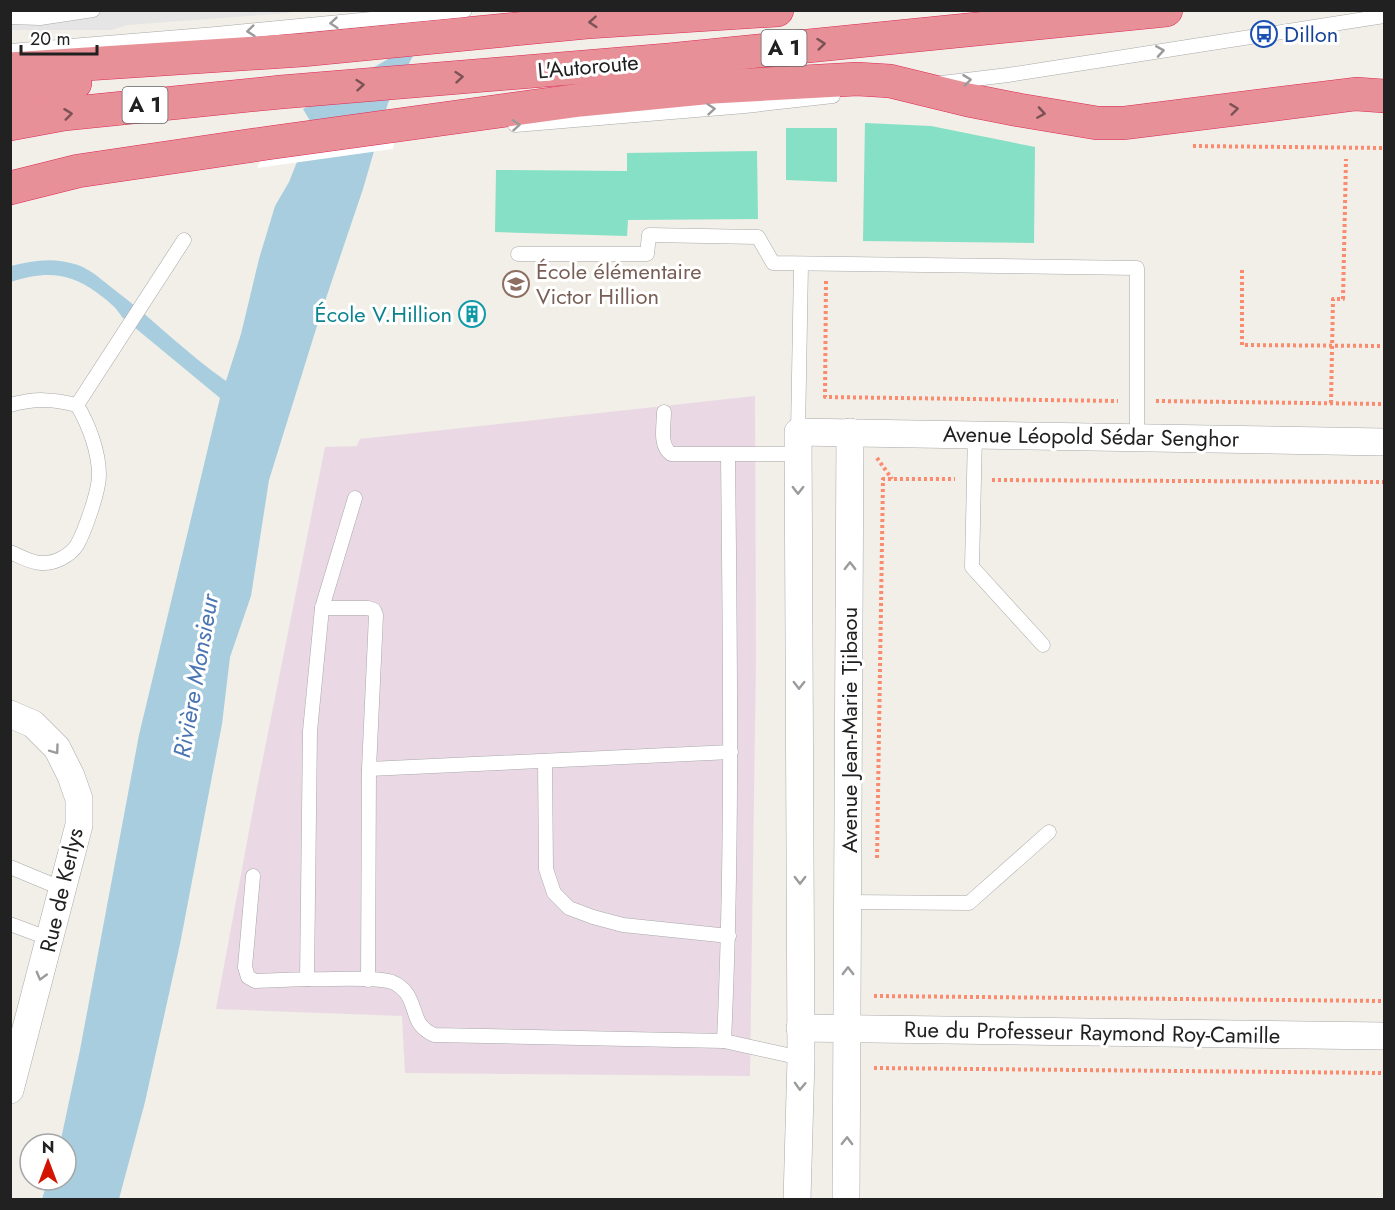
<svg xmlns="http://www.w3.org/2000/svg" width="1395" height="1210" viewBox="0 0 1395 1210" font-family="Jost,sans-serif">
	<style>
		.industrial { fill: #ead9e5 }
		.pitch { fill: #86e0c6 }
		.parking { fill: #e5e5e5 }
		.water { fill: #a8cddf }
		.pier { fill: #fff }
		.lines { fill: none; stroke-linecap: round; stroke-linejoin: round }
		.lane-casing { stroke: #a8a8a8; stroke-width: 15 }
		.street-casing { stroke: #a8a8a8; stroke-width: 28 }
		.highway-casing { stroke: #dd2754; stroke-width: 34 }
		.path { stroke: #fb8b6f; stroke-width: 4; stroke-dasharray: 3 3; stroke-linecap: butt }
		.lane { stroke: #fff; stroke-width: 14 }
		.street { stroke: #fff; stroke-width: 27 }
		.highway { stroke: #e89097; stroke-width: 33 }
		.oneway { stroke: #7b5356 }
		.oneway2 { stroke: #9b9b9b }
		.labels { text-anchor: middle; stroke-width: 6; stroke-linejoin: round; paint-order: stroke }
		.shield { fill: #fff; stroke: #646464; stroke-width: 1.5 }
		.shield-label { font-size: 21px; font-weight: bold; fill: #212121 }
		.transit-label { font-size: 22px; fill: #164399; stroke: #fff; text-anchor: start }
		.street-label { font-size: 22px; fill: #212121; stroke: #fff }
		.education-label { font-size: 22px; fill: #785e54; stroke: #fff; text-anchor: start }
		.culture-label { font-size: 22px; fill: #0d838f; stroke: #fff; text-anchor: end }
		.water-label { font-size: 24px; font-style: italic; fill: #4b75b2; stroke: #fff }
	</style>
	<rect width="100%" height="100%" fill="#f1efe7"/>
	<path class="industrial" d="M755 396 756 657 750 1076 405 1073 402 1016 216 1009 257 788 325 447 357 446 360 439Z"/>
	<g class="pitch">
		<path d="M865 123 931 126 1035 147 1034 243 863 241Z"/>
		<path d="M786 128H837V182L786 180Z"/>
		<path d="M757 151 758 219 628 220 627 236 495 232 496 170 627 171V153Z"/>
	</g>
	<path class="parking" d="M11 11H290L289 13 128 25 111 30H11Z"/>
	<path class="water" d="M422 39 388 103 363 189 321 313 269 480 251 596 230 657 222 724 180 944 145 1102 119 1199H42L48 1180H66V1144H60L80 1050 139 735 220 398 122 317C115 306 107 300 96 292 67 271 43 272 11 282V266C33 260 55 257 78 265 92 270 104 282 116 291 153 319 187 354 226 381L241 334 259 259 275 206 289 182 312 124 303 109Z"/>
	<path class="pier" d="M400 114 393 149 257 168 273 131Z"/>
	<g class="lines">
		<defs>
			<g id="lane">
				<path d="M10 17 40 18 93 10"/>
				<path d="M10 51 216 34 465 10"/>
				<path d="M942 83 1008 75 1384 16"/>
				<path d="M515 125 745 106 833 96"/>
				<path d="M518 254H647L649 235 758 237 773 263 1137 268V437"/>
				<path d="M10 405C36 398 52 399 77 405 89 425 99 452 99 475 99 491 85 531 77 545 70 556 54 564 41 563 31 563 20 556 10 552"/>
				<path d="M77 405 184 240"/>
				<path d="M664 412C664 426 659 445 671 454H798"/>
				<path d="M798 432 801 265"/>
				<path d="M975 434 972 567 1043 645"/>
				<path d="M355 498 322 608H368L374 610 376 615 369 769 731 752"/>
				<path d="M545 761 546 869 554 893 569 908 593 917 623 925 729 936"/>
				<path d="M10 867 63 889"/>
				<path d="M253 876 245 967 248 977 255 981 307 979 310 731 322 608"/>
				<path d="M848 902 969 903 1049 832"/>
				<path d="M10 924 50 939"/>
				<path d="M307 979C328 980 374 976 392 982 397 984 404 989 407 994 418 1011 412 1025 434 1035L724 1041 801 1058"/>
				<path d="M368 980 369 769"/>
				<path d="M724 1041C733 846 730 650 728 455"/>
			</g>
			<g id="street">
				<path d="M10 714 33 724 57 748 71 776 79 799V825L10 1090"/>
				<path d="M800 1028 1384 1036"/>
				<path d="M797 1200 801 1058 798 432 1384 442"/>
				<path d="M846 1200 850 432"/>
			</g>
			<g id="highway">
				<path d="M10 69 302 50 587 22 777 10"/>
				<path d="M10 95 75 83"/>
				<path d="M10 124 64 114 281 92 668 60 1166 10"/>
				<path d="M10 188 78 171 268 143 580 100 713 87 857 79 890 81 968 100 1019 110 1097 123H1124L1356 94 1384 96"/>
			</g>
		</defs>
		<use href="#lane" class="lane-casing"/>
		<use href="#street" class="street-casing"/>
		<use href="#highway" class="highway-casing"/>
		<g class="path">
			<path d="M1193 146 1384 148"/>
			<path d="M1242 270V345L1384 346"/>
			<path d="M826 281 825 397 1118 401"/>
			<path d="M1156 401 1384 404"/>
			<path d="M1331 403 1333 299H1343L1346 159"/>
			<path d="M877 458 892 479"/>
			<path d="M992 480 1384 482"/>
			<path d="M877 858 883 479H955"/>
			<path d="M874 996 1384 1001"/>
			<path d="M874 1068 1384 1073"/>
		</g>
		<use href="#lane" class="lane"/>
		<use href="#street" class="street"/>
		<use href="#highway" class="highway"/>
	</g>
	<defs><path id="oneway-chevron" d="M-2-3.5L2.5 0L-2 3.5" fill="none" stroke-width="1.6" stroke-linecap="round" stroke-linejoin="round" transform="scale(1.5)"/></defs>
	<g class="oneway">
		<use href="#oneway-chevron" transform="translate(593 22) rotate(176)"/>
		<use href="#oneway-chevron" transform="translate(821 44) rotate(-6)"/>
		<use href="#oneway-chevron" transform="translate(459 77) rotate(-5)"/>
		<use href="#oneway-chevron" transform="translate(360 85) rotate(-5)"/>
		<use href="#oneway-chevron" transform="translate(1234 109) rotate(-7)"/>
		<use href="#oneway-chevron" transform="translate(1041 113) rotate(9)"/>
		<use href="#oneway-chevron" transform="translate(68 114) rotate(-7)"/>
	</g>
	<g class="oneway2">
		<use href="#oneway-chevron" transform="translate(334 23) rotate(175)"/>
		<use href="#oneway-chevron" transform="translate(251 31) rotate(174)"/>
		<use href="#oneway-chevron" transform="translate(1160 51) rotate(-9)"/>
		<use href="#oneway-chevron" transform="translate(967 80) rotate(-7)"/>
		<use href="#oneway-chevron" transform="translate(711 109) rotate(-5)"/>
		<use href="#oneway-chevron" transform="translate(516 125) rotate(-5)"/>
		<use href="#oneway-chevron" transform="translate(798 490) rotate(90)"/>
		<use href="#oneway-chevron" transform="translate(850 566) rotate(-90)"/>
		<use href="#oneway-chevron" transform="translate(799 685) rotate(90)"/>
		<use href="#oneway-chevron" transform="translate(55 750) rotate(54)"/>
		<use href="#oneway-chevron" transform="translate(800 880) rotate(90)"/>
		<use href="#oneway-chevron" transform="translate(848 971) rotate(-90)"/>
		<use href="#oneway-chevron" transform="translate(41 976) rotate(105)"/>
		<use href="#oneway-chevron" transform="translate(800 1086) rotate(92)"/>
		<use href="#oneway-chevron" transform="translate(847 1141) rotate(-89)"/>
	</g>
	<defs>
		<symbol id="bus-ring" viewBox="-11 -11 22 22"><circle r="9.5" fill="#fff" stroke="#1a4fb4" stroke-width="1.5"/><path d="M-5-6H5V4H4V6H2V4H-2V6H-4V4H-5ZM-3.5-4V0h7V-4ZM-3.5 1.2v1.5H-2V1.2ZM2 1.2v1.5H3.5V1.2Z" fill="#1a4fb4"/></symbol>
		<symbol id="school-ring" viewBox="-11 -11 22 22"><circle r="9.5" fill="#fff" stroke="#8d6e63" stroke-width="1.5"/><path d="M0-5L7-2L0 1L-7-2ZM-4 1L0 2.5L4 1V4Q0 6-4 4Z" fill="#8d6e63"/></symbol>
		<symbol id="building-ring" viewBox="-11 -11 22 22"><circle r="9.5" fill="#fff" stroke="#0f9aa8" stroke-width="1.5"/><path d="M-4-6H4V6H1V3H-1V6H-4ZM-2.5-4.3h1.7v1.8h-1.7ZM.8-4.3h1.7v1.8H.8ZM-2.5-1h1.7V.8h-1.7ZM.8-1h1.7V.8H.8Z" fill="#0f9aa8"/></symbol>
	</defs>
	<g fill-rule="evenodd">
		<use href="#bus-ring" x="1249" y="19" width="30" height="30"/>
		<use href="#school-ring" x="501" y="269" width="30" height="30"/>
		<use href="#building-ring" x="457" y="299" width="30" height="30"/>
	</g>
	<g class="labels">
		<g class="shield">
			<rect x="761.5" y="30" width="45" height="36" rx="4.5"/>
			<rect x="122.5" y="87" width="45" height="36" rx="4.5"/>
		</g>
		<g class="shield-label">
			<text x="784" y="55">A 1</text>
			<text x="145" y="112">A 1</text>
		</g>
		<g class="transit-label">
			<text x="1284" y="42">Dillon</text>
		</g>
		<g class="street-label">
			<text transform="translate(588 66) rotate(-5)" y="8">L'Autoroute</text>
			<text transform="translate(1091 436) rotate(1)" y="8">Avenue Léopold Sédar Senghor</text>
			<text transform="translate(849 730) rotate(-90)" y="8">Avenue Jean-Marie Tjibaou</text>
			<text transform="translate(61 890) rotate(-77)" y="8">Rue de Kerlys</text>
			<text transform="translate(1092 1032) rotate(1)" y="8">Rue du Professeur Raymond Roy-Camille</text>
		</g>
		<g class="education-label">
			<text x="536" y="279">École élémentaire<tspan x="536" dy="25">Victor Hillion</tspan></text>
		</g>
		<g class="culture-label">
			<text x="452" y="322">École V.Hillion</text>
		</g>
		<g class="water-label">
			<text transform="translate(196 676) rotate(-80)" y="8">Rivière Monsieur</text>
		</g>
	</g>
	<rect width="1395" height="1210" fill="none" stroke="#212121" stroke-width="24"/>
	<g transform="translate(48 1162)"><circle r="28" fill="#ffffff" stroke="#a6a6a6" stroke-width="1.5"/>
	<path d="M0-4.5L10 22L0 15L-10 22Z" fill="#d21400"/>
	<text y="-9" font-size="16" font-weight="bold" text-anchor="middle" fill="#212121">N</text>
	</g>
	<path d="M21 45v9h76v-9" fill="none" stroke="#212121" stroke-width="3"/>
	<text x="30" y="45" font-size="18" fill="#212121" stroke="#ffffff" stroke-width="4.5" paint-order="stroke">20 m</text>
</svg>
